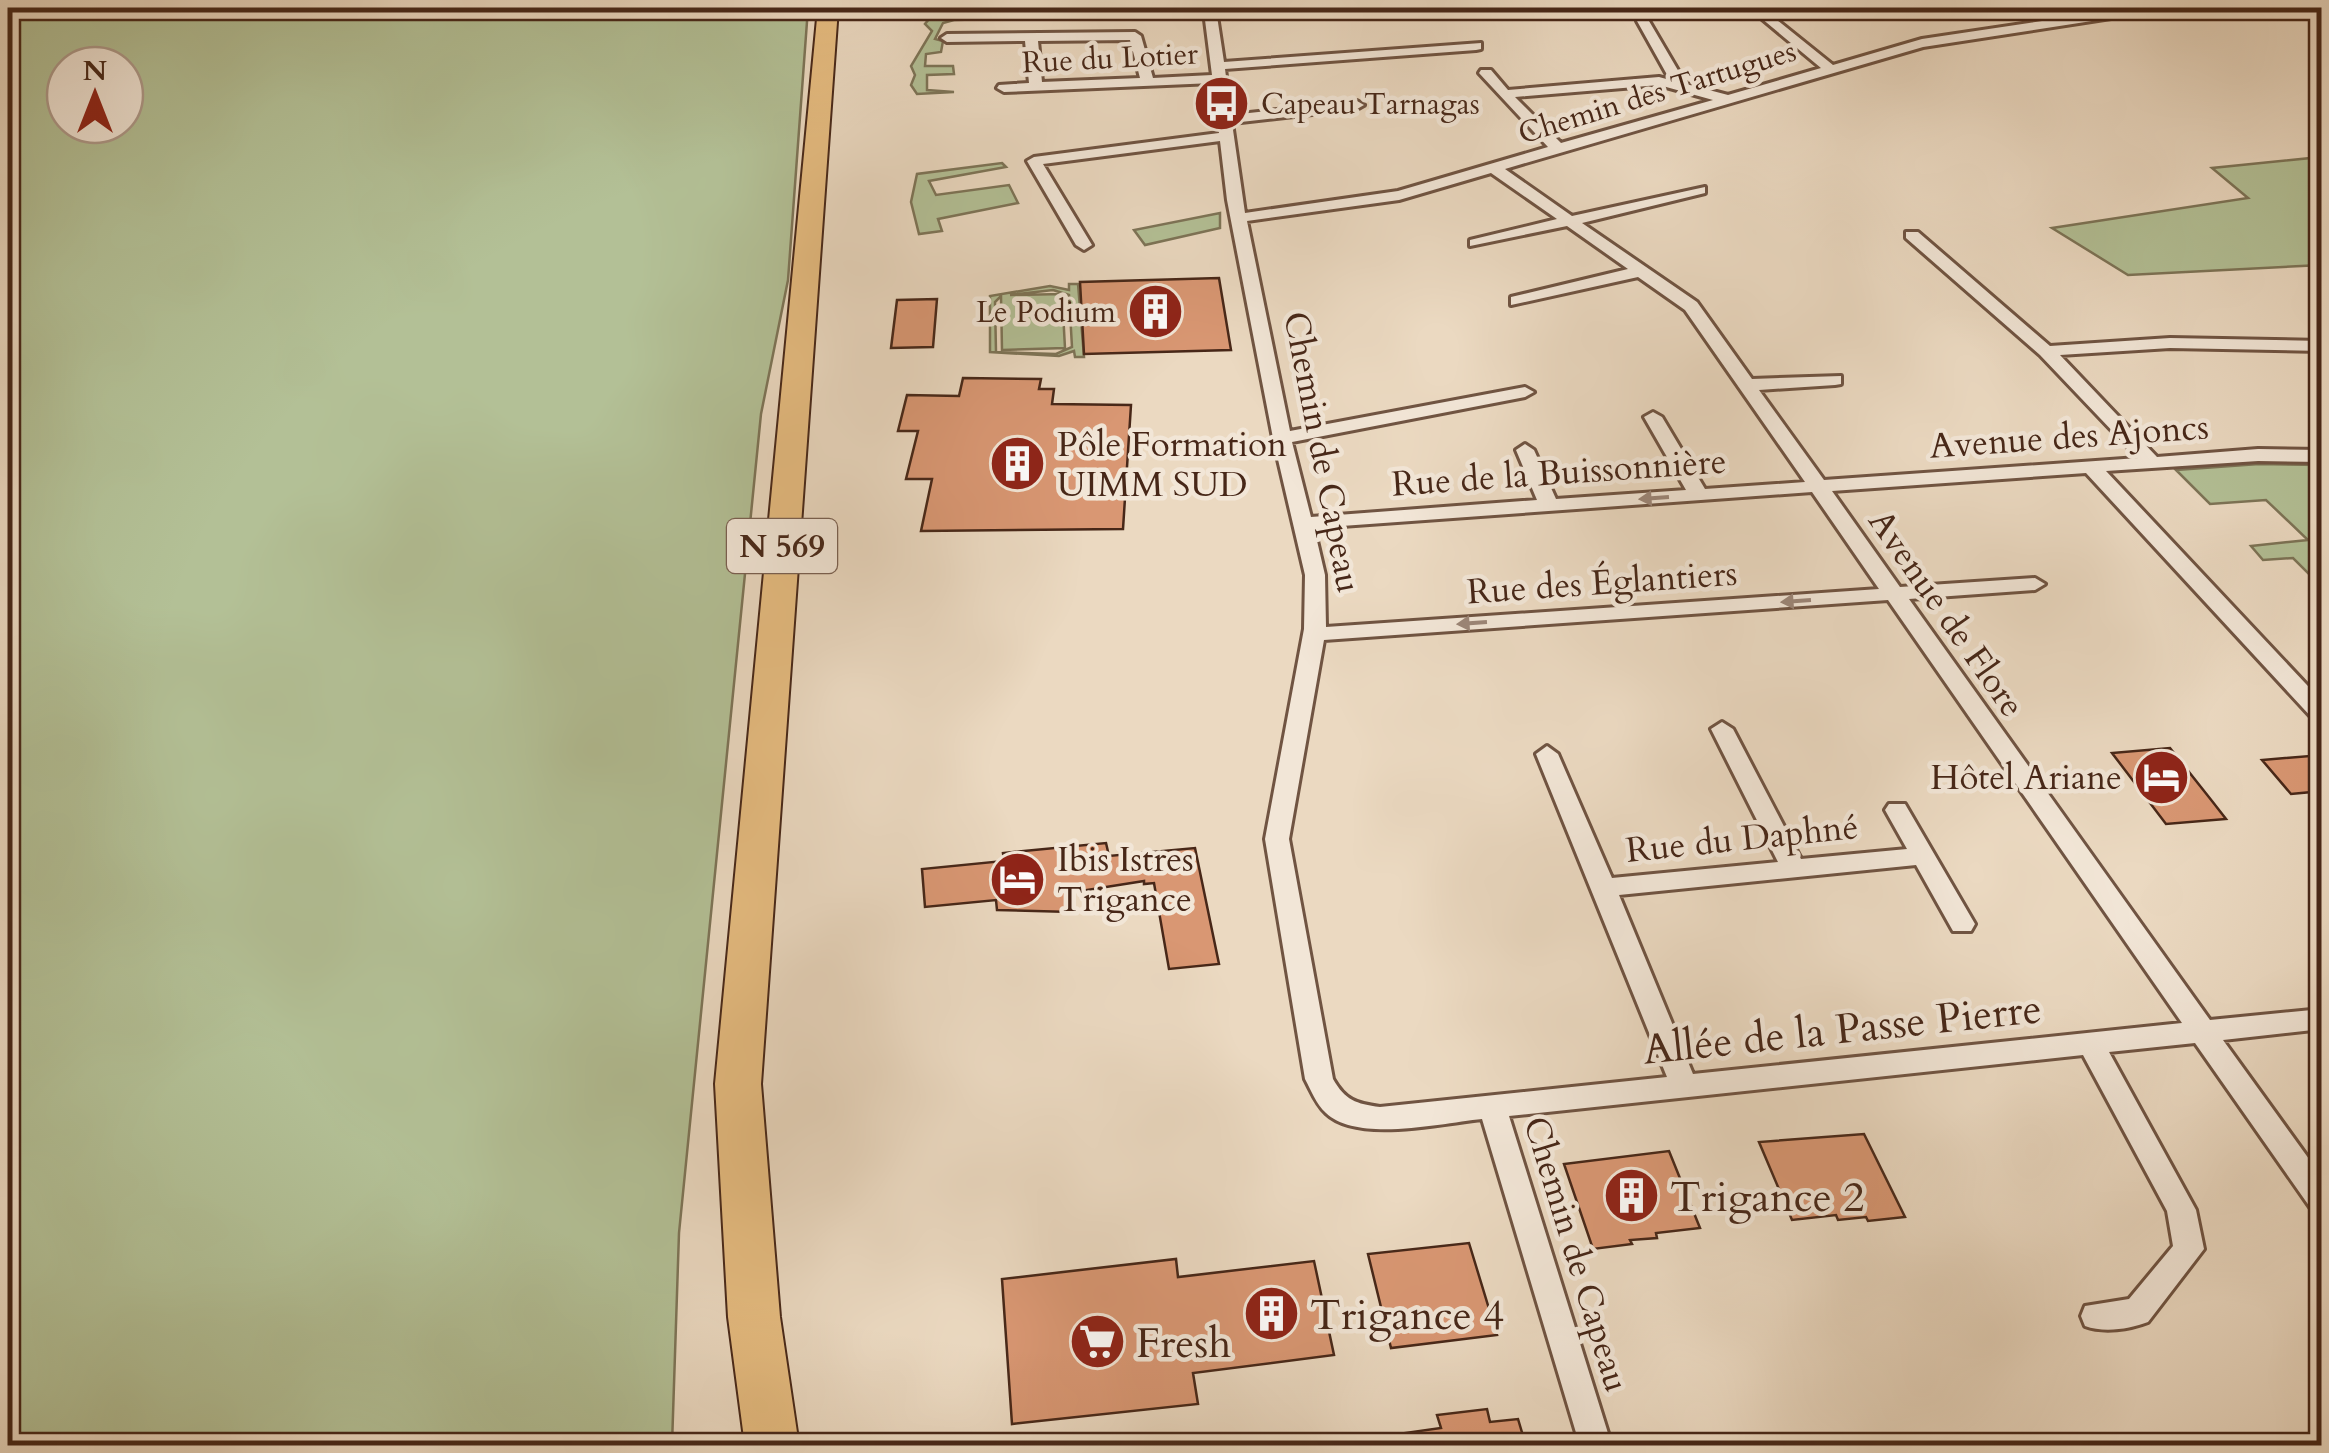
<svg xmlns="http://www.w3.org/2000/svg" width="2329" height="1453" viewBox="0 0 2329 1453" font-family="Cardo,serif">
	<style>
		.green { fill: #b3c096; stroke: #7d7457; stroke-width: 2.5; fill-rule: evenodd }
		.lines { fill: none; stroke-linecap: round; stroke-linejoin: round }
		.canal { fill: #98bab4; fill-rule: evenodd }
		.building { fill: #d99773; stroke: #472718; stroke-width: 2.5 }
		.street-casing { stroke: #705442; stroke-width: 6 }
		.primary-casing { stroke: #472718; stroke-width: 4 }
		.street { fill: #f2e6d7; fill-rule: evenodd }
		.primary { fill: #e6bc80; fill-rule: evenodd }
		.oneway { fill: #9c8678 }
		.labels { text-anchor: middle; stroke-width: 9; stroke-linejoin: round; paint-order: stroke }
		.far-street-label { font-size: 30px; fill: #472718; stroke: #f2e6d7 }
		.far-poi-label { font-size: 30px; fill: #472718; stroke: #f2e6d7; text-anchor: start }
		.shield { fill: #f2e6d7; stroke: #7a6051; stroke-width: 2.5 }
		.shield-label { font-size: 32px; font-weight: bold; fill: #472718 }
		.street-label { font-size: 35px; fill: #472718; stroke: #f2e6d7 }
		.poi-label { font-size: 35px; fill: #472718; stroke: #f2e6d7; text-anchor: start }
		.near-street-label { font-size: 42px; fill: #472718; stroke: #f2e6d7 }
		.near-poi-label { font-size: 42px; fill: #472718; stroke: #f2e6d7; text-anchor: start }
	</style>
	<rect width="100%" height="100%" fill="#ebd9c1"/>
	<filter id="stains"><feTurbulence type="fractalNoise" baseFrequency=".002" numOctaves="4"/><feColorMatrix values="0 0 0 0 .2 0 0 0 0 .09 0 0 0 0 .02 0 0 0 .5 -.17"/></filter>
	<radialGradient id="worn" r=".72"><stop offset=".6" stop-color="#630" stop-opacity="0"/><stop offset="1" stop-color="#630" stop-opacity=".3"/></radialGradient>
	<g class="green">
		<path d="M8 8H808L788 280 761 414 679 1233 672 1445H8ZM125 65V125H65V65Z"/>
		<path d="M923 8H938L940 15 1082 17 954 20 943 23 935 39 943 41 941 52 926 54 925 66H953L954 74 927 75V90L954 92 917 94 911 85 915 75 911 66 932 31 925 24 929 19Z"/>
		<path d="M2321 157V265L2128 275 2052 228 2248 198 2212 168Z"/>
		<path d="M1002 163 1006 167 929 181 936 195 1009 185 1018 203 938 219 942 231 919 234 911 202 917 174Z"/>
		<path d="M1220 213V228L1145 245 1134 230Z"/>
		<path d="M1069 284H1078L1084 357H1075L1074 351 1059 356 990 352V296L1050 286 1069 290ZM1053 290 1069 295 1072 347 1056 354 996 352 995 302 1001 296 1002 350 1065 348 1062 294 1010 295Z"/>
		<path d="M2259 464 2321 465V586L2293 558 2263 560 2251 546 2308 540 2266 500 2210 504 2176 470Z"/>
	</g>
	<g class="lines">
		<path class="canal" d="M2010 8H2029L2049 16 2042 20Z"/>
	</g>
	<g class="building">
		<path d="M1219 278 1231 350 1084 354 1080 282Z"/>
		<path d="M937 299 933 347 891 348 897 300Z"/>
		<path d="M963 378 1041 379 1039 389H1054L1052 404 1131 405 1123 529 921 531 932 479H906L918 431H898L907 395 959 396Z"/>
		<path d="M2170 748 2212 801 2226 819 2166 824 2112 753Z"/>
		<path d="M2322 755V791L2291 794 2262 760Z"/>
		<path d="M1106 843 1109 856 1195 848 1219 964 1169 969 1154 883 1144 884V881L1068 893 1071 912 997 910 996 900 925 907 922 869 1004 861 1003 853Z"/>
		<path d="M1864 1134 1905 1217 1868 1221 1866 1217 1838 1220 1836 1215 1792 1220 1759 1142Z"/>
		<path d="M1669 1151 1700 1228 1656 1233 1657 1238 1630 1240 1632 1244 1593 1249 1564 1164Z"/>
		<path d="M1469 1243 1497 1335 1391 1348 1368 1254Z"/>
		<path d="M1176 1259 1178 1277 1314 1261 1334 1355 1193 1373 1198 1404 1012 1424 1002 1279Z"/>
		<path d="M1487 1409 1490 1422 1518 1419 1526 1446H1399L1398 1434 1441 1428 1437 1415Z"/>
	</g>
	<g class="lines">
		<defs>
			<path id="street" d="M1093 8H1330L1324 12 1217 16 1224 62 1481 43V49L1476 50 1225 69 1231 115 1357 101 1364 105 1357 109 1232 123 1245 213 1398 191 1548 147 1479 73 1481 70H1491L1508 90 1659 77 1670 80 1637 21 1643 17 1649 21 1686 84 1728 95 1821 68 1749 8H1762L1833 65 1922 39 2129 8H2156L2150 12 1923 47 1505 169 1572 216 1705 187V193L1582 223 1697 302 1752 379 1841 376V384L1835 385 1759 390 1824 480 2138 458 2040 355 1906 238V232H1918L2050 346 2170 338 2322 341V351L2170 348 2060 355 2157 457 2258 449 2322 450V462L2258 461 2106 471 2322 701V722L2314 720 2086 473 1832 491 1900 587 2035 578 2045 584 2035 590 1909 599 2210 1020 2322 1009V1029L2223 1040 2322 1177V1213L2312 1210 2195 1043 2109 1052 2196 1210 2204 1249 2148 1322C2130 1329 2104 1333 2085 1326L2081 1316 2085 1306 2129 1299 2173 1246 2167 1211 2083 1055 1509 1116 1612 1446H1580L1482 1119C1442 1123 1357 1143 1326 1113 1316 1104 1311 1090 1305 1079L1265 839 1304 629 1305 575 1273 438 1227 200 1220 141 1043 164 1092 245 1084 250 1076 245 1027 161 1034 157 1219 133 1213 83 1004 92 997 88 999 85 1029 83 1025 41 947 42 941 38 947 34 1135 32 1141 36 1153 78 1212 75 1204 12 1097 14 1093 13ZM1130 40 1140 78 1042 82 1038 41ZM1659 85 1713 100 1561 143 1515 97ZM1491 173 1557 219 1470 240V246L1567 226 1628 269 1511 297V305L1638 277 1685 310 1805 482 1705 489 1662 417 1653 412 1644 417 1686 490 1556 499 1534 450 1525 444 1516 450 1537 500 1311 517 1292 442 1525 397 1534 392 1525 387 1290 431 1247 221 1399 200ZM1812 492 1879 589 1326 627 1325 575 1314 528ZM1888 600 2182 1023 1693 1074 1619 895 1916 865 1953 931H1971L1975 924 1905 804H1889L1885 810 1907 849 1801 859 1733 729 1722 722 1711 729 1778 862 1612 878 1558 754 1547 746 1536 754 1667 1077 1380 1107C1356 1104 1345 1100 1333 1079L1289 839 1324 640Z"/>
			<path id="primary" d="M818 8H838L761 1084 780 1317 799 1446H745L728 1317 715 1084Z"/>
		</defs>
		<use href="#street" class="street-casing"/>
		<use href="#primary" class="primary-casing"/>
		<use href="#street" class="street"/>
		<use href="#primary" class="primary"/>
	</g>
	<defs><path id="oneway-solid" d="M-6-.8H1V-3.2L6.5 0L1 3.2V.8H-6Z" transform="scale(2.5)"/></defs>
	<g class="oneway">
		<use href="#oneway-solid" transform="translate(1654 498) rotate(176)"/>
		<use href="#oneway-solid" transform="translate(1796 601) rotate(176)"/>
		<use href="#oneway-solid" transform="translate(1472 623) rotate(176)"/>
	</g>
	<defs>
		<symbol id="bus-disc" viewBox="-11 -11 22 22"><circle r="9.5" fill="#8f2418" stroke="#f2e6d7"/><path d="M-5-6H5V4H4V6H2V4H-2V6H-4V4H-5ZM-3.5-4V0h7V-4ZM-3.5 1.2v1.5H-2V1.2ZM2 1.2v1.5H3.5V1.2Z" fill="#fff"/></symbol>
		<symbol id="building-disc" viewBox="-11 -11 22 22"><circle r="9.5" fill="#8f2418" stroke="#f2e6d7"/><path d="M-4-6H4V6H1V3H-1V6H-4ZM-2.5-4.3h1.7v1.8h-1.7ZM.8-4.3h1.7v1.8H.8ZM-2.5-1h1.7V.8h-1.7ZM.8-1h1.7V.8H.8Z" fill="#fff"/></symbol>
		<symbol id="hotel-disc" viewBox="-11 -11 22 22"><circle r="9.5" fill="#8f2418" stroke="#f2e6d7"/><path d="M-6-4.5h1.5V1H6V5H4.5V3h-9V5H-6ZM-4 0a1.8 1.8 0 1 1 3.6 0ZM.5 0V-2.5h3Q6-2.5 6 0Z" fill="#fff"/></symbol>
		<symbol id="supermarket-disc" viewBox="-11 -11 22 22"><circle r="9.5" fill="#8f2418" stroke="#f2e6d7"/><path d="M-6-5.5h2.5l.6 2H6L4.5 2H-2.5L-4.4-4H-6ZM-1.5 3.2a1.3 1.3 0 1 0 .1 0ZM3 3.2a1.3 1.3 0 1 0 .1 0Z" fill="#fff"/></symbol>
	</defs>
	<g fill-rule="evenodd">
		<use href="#bus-disc" x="1190" y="72" width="63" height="63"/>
		<use href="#building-disc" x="1124" y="280" width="63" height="63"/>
		<use href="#building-disc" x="986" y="432" width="63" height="63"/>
		<use href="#hotel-disc" x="2130" y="746" width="63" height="63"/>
		<use href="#hotel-disc" x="986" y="848" width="63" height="63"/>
		<use href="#building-disc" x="1600" y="1164" width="63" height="63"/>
		<use href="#building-disc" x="1240" y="1282" width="63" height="63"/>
		<use href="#supermarket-disc" x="1066" y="1310" width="63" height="63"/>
	</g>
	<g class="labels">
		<g class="far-street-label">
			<text transform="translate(1110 58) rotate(-3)" y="10">Rue du Lotier</text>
			<text transform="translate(1657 92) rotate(-17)" y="10">Chemin des Tartugues</text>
		</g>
		<g class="far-poi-label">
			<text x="1261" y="114">Capeau Tarnagas</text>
			<text x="1116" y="322" text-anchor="end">Le Podium</text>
		</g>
		<rect class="shield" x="727" y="519" width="110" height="54" rx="8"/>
		<g class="shield-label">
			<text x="782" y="557">N 569</text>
		</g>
		<g class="street-label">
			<text transform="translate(2069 436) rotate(-4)" y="12">Avenue des Ajoncs</text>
			<text transform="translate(1323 452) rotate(79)" y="12">Chemin de Capeau</text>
			<text transform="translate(1559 472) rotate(-4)" y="12">Rue de la Buissonnière</text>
			<text transform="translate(1602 582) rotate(-4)" y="12">Rue des Églantiers</text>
			<text transform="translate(1947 613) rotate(55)" y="12">Avenue de Flore</text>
			<text transform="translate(1742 838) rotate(-6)" y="12">Rue du Daphné</text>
			<text transform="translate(1577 1254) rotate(73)" y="12">Chemin de Capeau</text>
		</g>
		<g class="poi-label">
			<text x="1057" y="456">Pôle Formation<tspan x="1057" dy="40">UIMM SUD</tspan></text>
			<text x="2122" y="789" text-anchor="end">Hôtel Ariane</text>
			<text x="1057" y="871">Ibis Istres<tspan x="1057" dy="40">Trigance</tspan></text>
		</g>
		<g class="near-street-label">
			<text transform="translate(1842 1028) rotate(-6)" y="15">Allée de la Passe Pierre</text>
		</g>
		<g class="near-poi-label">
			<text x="1670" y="1211">Trigance 2</text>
			<text x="1310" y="1329">Trigance 4</text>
			<text x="1136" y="1357">Fresh</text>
		</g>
	</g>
	<rect width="2329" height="1453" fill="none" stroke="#ebd9c1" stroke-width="40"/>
	<rect x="10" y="10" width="2309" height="1433" fill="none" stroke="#472718" stroke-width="5"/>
	<rect x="20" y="20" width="2289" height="1413" fill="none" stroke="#472718" stroke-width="2.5"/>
	<g transform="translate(95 95)"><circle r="48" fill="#f2e6d7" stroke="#ae9a8b" stroke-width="2.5"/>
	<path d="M0-8L18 38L0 25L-18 38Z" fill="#8f2418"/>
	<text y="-15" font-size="28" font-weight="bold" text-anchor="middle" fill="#472718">N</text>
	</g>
	<rect width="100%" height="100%" filter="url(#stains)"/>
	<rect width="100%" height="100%" fill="url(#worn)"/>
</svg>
